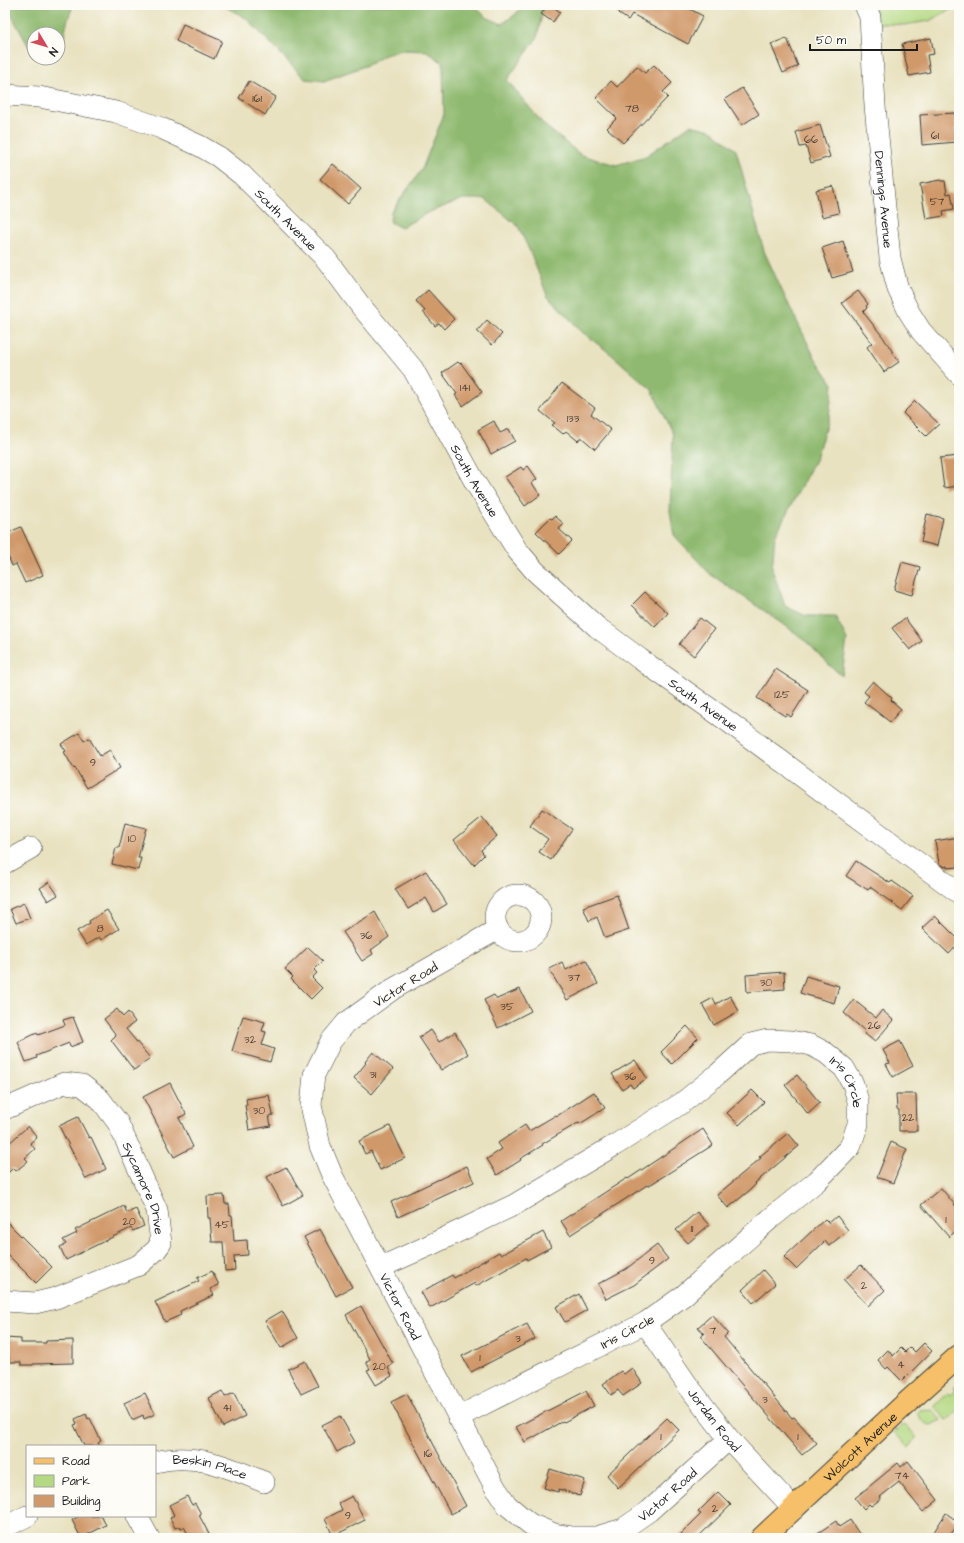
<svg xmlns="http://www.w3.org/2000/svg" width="964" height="1543" viewBox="0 0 964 1543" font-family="'Architects Daughter',sans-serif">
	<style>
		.green { fill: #b4d982; stroke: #687a4f }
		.forest { fill: #8fb970; stroke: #566a46 }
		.building { fill: #d0996b }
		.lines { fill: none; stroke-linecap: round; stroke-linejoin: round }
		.minor-casing { stroke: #3b3a35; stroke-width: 22 }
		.major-casing { stroke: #3b3a35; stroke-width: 24 }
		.minor { stroke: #fff; stroke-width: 21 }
		.major { stroke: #f6c06b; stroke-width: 22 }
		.labels { text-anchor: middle; stroke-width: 3; stroke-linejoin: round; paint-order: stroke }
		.number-label { font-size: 11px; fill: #493b30 }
		.street-label { font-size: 13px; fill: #1c1c1c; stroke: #fdfcf7 }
	</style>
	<rect width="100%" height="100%" fill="#fdfcf7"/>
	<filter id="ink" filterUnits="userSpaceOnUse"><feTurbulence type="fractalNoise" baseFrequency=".025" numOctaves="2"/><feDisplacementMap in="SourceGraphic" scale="8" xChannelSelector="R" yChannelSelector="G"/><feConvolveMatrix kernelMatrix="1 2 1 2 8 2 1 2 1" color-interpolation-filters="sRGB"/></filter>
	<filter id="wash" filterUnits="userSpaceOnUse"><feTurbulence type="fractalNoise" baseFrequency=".012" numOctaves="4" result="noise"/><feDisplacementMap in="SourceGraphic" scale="16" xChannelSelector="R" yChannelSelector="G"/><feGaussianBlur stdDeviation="0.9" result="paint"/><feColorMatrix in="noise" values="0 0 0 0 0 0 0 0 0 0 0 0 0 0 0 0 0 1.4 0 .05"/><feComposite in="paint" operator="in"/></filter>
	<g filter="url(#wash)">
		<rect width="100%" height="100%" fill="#e8e2c0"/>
		<g class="green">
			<path d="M874 5H959L929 21 904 25 877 23Z"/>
			<path d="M959 1384V1409L948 1420 946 1419 935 1408V1406L948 1393 950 1395 955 1390 953 1388Z"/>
			<path d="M927 1409 929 1411 931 1409 941 1420 931 1425C925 1425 919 1418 917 1412L920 1410Z"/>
			<path d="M903 1425 906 1426 916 1436 915 1440 909 1448 893 1431 895 1429 897 1431Z"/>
		</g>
		<g class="forest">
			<path d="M8 5H73L66 26 62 51 58 53V34H34V50L29 47 8 9Z"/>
			<path d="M222 5H474L486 17 502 24 516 14 522 5H544L537 38 507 80 544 125 581 155 616 165 646 156 690 125 711 130 736 150 764 251 784 295 814 356 833 384 829 416 816 458 775 536 772 569 785 606 806 616H835L847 639 842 676 828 664 810 645 782 623 710 574 674 535 670 511 673 435 652 390 611 354 582 332 547 295 531 254 518 226 485 199H463L427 213 401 228 390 222 391 212 422 169 444 114 443 63 427 51 402 50 385 55 370 64 324 81 305 79 246 18Z"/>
		</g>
		<g id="blocks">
			<g class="building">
				<path d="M548 5H551L560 12 553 22 541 14Z"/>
				<path d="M615 5H682L703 16 688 44 632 14 628 20 618 13 621 8Z"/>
				<path d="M183 24 222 41 214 59 176 41Z"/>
				<path d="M787 38 798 66 783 73 771 44Z"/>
				<path d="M931 38 934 54 927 55 930 72 909 76 902 44Z"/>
				<path d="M654 65 672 83 663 92 668 97 623 143 607 128 617 118 596 98 611 81 617 87 637 66 645 73Z"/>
				<path d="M249 81 276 97 265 115 239 98Z"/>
				<path d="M742 88 759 114 742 125 725 99Z"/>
				<path d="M955 113 957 142 922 145 920 115Z"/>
				<path d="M820 125 830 157 811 163 806 146 800 147 796 132Z"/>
				<path d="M333 164 361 189 348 204 320 179Z"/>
				<path d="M940 180 941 181H945L947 194 951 193 954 209 943 211 944 216 926 219 920 184Z"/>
				<path d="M833 186 839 213 822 217 816 190Z"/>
				<path d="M843 241 853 272 832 278 822 248Z"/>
				<path d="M428 290 454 319 444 329 439 323 435 326 423 312 425 311 416 301Z"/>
				<path d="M858 291 868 304 866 306 867 308 863 312 883 337 899 362 884 372 867 347 872 343 842 303Z"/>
				<path d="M487 320 502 334 492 345 477 331Z"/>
				<path d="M458 362 460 364 461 363 482 392 463 406 455 395 457 394 442 373Z"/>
				<path d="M562 383 595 408 591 414 611 430 595 449 581 437 578 441 566 431 563 434 552 425 555 423 540 411Z"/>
				<path d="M915 401 939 424 926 436 903 413Z"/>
				<path d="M494 421 500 433 509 429 515 441 491 454 478 430Z"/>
				<path d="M959 456V486L944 488 940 458Z"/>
				<path d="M528 466 537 479 532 483 540 495 525 506 505 477 521 467 523 470Z"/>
				<path d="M927 514 943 518 937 546 921 542Z"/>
				<path d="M555 516 564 524 559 529 572 541 559 554 536 532 550 518 552 519Z"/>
				<path d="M21 527 43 575 25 583 16 564 12 566 5 549V534Z"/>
				<path d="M902 562 920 567 912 595 894 590Z"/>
				<path d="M645 592 668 613 655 627 632 605Z"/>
				<path d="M700 618 714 629 694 656 679 644Z"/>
				<path d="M905 618 922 641 910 650 892 628Z"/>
				<path d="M776 669 808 690 791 717 787 714 785 716 757 698Z"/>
				<path d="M873 681 892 698 891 700 901 709 890 722 864 702 869 696 864 692Z"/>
				<path d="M79 733 84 741 89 738 100 756 110 750 120 768 87 788 75 768 74 769 64 752 66 751 61 744Z"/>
				<path d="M542 809 572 829 551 860 539 852 548 839 530 826Z"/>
				<path d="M482 817 497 836 481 850 484 855 474 865 454 840Z"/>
				<path d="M125 823 146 828 138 858H141L138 870 112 864 116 848H119Z"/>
				<path d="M959 837V867L947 868V866L944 867 939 863 935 841Z"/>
				<path d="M856 861 890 883 892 881 913 896 902 910 870 887 868 890 846 876Z"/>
				<path d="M426 871 447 904 434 912 426 898 408 909 395 889Z"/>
				<path d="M49 882 58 895 48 901 40 888Z"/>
				<path d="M617 895 629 930 605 938 597 917 589 921 583 907Z"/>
				<path d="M24 903 30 918 16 923 10 909Z"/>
				<path d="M107 910 119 929 101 940 99 937 86 945 77 931 90 923 89 921Z"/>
				<path d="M375 912 389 937 371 950 373 954 362 961 343 932Z"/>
				<path d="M935 916 959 940V943L949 954 922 928Z"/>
				<path d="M308 947 323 961 314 970 317 973 312 978 322 988 311 999 291 979 293 977 285 969Z"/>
				<path d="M586 960 598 984 567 1000 549 969 562 962 566 970Z"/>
				<path d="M784 972 785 989 747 992 746 975Z"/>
				<path d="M806 976 839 986 834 1003 800 993Z"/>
				<path d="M520 989 531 1011 498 1028 484 1000 494 995 497 999Z"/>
				<path d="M730 996 739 1011 714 1025 702 1004 713 998 716 1004Z"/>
				<path d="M854 1000 876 1018 882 1010 893 1020 875 1042 864 1033 865 1031 844 1013Z"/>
				<path d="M117 1009 123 1017 128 1012 135 1022 126 1029 150 1058 134 1070 111 1040 116 1035 104 1019Z"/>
				<path d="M243 1016 265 1022 262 1031 266 1032 262 1045 274 1049 270 1062 232 1051Z"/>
				<path d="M73 1017 83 1042 70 1047 69 1043 36 1056 37 1058 26 1062 18 1042 37 1033 38 1035 65 1025 63 1020Z"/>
				<path d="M687 1026 698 1038 672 1064 661 1052Z"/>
				<path d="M431 1030 439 1042 455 1032 468 1054 441 1070 419 1037Z"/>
				<path d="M900 1041 913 1066 893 1077 886 1064 890 1063 883 1050Z"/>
				<path d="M373 1052 393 1069 372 1094 354 1078 366 1063 365 1062Z"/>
				<path d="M635 1060 647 1078 633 1088 630 1084 622 1089 612 1074Z"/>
				<path d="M797 1075 820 1103 808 1114 785 1085Z"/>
				<path d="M170 1083 186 1114 179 1118 193 1147 174 1157 143 1097Z"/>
				<path d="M752 1090 764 1102 739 1125 727 1113Z"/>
				<path d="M594 1092 605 1108 583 1122 578 1124V1123L542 1144 543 1145 520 1159 521 1160 497 1175 487 1159 502 1149 498 1143 525 1125 529 1131 556 1115 557 1116Z"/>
				<path d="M896 1094H916L917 1131H899V1110L897 1109Z"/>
				<path d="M269 1095 273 1115 269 1116 271 1126 249 1130 245 1105H247L246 1099Z"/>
				<path d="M78 1117 89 1138 91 1137 106 1169 86 1179 59 1126Z"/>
				<path d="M28 1126 37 1137 30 1143 35 1149 25 1158 28 1161 16 1171 13 1168 5 1176V1147Z"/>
				<path d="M390 1126 405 1158 380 1170 371 1151 365 1154 359 1141Z"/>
				<path d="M703 1129 713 1145 648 1186 647 1185 570 1235 561 1221 627 1178 628 1179Z"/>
				<path d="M788 1133 799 1146 755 1183 756 1184 750 1190 728 1208 717 1195 761 1158 759 1157Z"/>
				<path d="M891 1142 907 1149 893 1183 877 1177Z"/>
				<path d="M467 1166 474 1182 398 1217 391 1202Z"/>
				<path d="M286 1167 303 1195 283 1206 267 1177Z"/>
				<path d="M941 1188 959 1210V1228L949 1237 921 1205Z"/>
				<path d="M224 1195 225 1204H229L230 1215H232L234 1241 247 1240 248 1255 234 1256 235 1270 225 1271 223 1242H212L210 1218H208L207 1196Z"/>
				<path d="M124 1206 127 1213 136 1209 144 1226 133 1231 131 1228 66 1260 60 1247 66 1244 63 1240 77 1233 75 1230Z"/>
				<path d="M697 1212 709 1225 688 1243 676 1230Z"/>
				<path d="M837 1216 848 1230 829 1246 825 1241 796 1269 784 1257 825 1219 829 1223Z"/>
				<path d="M5 1220 52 1267 36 1283 5 1252Z"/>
				<path d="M320 1229 352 1287 336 1296 304 1237Z"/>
				<path d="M543 1232 551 1247 527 1260 526 1258 476 1286 475 1283 430 1308 421 1292 452 1275 454 1278 499 1252 501 1255Z"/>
				<path d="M657 1245 668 1259 634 1285 606 1299 598 1284 626 1269Z"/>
				<path d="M861 1265 885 1290 868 1306 844 1280Z"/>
				<path d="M763 1270 775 1284 753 1303 742 1290Z"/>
				<path d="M212 1271 219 1285 210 1289 214 1295 180 1311 181 1315 165 1322 155 1302 199 1281 197 1278Z"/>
				<path d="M579 1294 587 1310 565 1322 556 1307Z"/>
				<path d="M361 1306 393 1364 388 1368 392 1376 376 1385 367 1370 370 1369 366 1362 370 1359 346 1315Z"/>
				<path d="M282 1311 298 1338 281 1348 265 1321Z"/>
				<path d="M712 1315 728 1333 724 1337 792 1418 794 1417 817 1443 802 1455 701 1337 704 1334 698 1327Z"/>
				<path d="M527 1324 535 1339 471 1372 462 1356Z"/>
				<path d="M5 1338 21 1339V1343H46V1341L73 1340V1363L33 1364V1365H21V1362H9V1357H5Z"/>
				<path d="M924 1343 932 1351 902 1381 888 1367 886 1369 878 1360 888 1350 893 1356 901 1348 905 1352 910 1347 915 1352Z"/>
				<path d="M305 1361 318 1386 301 1394 288 1369Z"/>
				<path d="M632 1368 642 1383 623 1396 618 1390 611 1395 603 1384 621 1371 624 1374Z"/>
				<path d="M222 1391 225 1397 234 1393 245 1416 223 1427 209 1398Z"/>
				<path d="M586 1391 594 1406 564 1422 563 1421 525 1442 516 1427Z"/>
				<path d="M145 1393 155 1414 144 1419 143 1415 132 1420 124 1403Z"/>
				<path d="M407 1394 466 1506 451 1514 391 1402Z"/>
				<path d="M86 1414 88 1419 90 1418 101 1441 98 1443 100 1446H84L74 1425 77 1424 75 1419Z"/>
				<path d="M340 1416 355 1442 337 1452 322 1425Z"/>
				<path d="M667 1418 679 1430 618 1488 607 1475Z"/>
				<path d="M908 1461 938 1500 923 1512 899 1482 880 1497 881 1499 871 1506 869 1504 864 1509 855 1498 898 1463 901 1467Z"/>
				<path d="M550 1469 585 1480 580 1496 559 1489 558 1492 544 1488Z"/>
				<path d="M718 1492 731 1505 697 1538H677L701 1514 698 1512Z"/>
				<path d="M187 1496 192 1505 195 1503 201 1514 199 1515 211 1538H190L184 1527 181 1528 180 1526 175 1528 170 1518 174 1515 169 1505Z"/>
				<path d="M352 1496 365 1520 333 1536 325 1519 342 1510 339 1503Z"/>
				<path d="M946 1513 958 1522 954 1530 948 1538H930Z"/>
				<path d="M80 1516H101L106 1525 81 1538 72 1520Z"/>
				<path d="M850 1520 862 1538H810L836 1521 839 1527Z"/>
			</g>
		</g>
	</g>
	<g filter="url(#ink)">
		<use href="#blocks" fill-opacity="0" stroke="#3b3a35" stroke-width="1"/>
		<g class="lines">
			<defs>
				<g id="minor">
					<path id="s1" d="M865 5 870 17 875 106 890 258 898 289 909 312 921 331 959 374"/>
					<path id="s2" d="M5 95 39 97 116 112 161 128 200 146 219 157 242 175 326 259 360 305 413 369 476 484 517 550 535 571 597 627 640 659 726 720 959 893"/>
					<path d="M5 863 31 848"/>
					<circle cx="518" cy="918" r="23"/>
					<path id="s3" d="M498 929 393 989 346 1023 331 1041 314 1075 311 1105 320 1146 332 1175 495 1487 507 1505 530 1524 554 1534 573 1537H596L623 1529 649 1511 729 1439"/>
					<path id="s4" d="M5 1109 64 1083 82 1085 100 1099 118 1123 157 1210 161 1243 156 1250 139 1265 56 1298 35 1303 5 1301"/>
					<path id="s5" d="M381 1267 428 1246 514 1205 615 1145 682 1103 718 1074 751 1044 768 1040 791 1041 811 1045 826 1053 844 1068 853 1084 858 1101V1124L850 1147 817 1181 770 1219 683 1296 645 1323 458 1417"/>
					<path id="s6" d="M645 1323 689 1387 729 1439 794 1509"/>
					<path id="s7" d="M155 1462C195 1452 228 1467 264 1482"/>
					<path d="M137 1516 149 1538"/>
					<path d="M5 1527 27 1516"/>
				</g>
				<g id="major">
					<path id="s8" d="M762 1538 901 1408 959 1356"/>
				</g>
			</defs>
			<use href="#minor" class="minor-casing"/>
			<use href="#major" class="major-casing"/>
			<use href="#minor" class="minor"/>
			<use href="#major" class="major"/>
		</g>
	</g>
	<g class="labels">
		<g class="number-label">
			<text x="257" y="102">161</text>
			<text x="632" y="112">78</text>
			<text x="935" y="139">61</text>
			<text x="811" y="143">66</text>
			<text x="937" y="205">57</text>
			<text x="465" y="391">141</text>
			<text x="573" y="422">133</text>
			<text x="782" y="698">125</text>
			<text x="93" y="766">9</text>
			<text x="132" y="842">10</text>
			<text x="100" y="932">8</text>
			<text x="366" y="939">36</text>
			<text x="574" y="981">37</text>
			<text x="766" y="986">30</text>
			<text x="507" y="1010">35</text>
			<text x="874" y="1029">26</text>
			<text x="250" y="1043">32</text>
			<text x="373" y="1078">31</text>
			<text x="630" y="1080">36</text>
			<text x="259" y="1114">30</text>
			<text x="908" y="1121">22</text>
			<text x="946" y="1223">1</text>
			<text x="129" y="1225">20</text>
			<text x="222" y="1228">45</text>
			<text x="692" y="1232">11</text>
			<text x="652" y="1264">9</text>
			<text x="864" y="1289">2</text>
			<text x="713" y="1334">7</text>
			<text x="518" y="1342">3</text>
			<text x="480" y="1361">1</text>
			<text x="901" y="1368">4</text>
			<text x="379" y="1370">20</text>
			<text x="765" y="1403">3</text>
			<text x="227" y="1411">41</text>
			<text x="661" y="1440">1</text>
			<text x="798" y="1440">1</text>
			<text x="428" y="1457">16</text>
			<text x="902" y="1479">74</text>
			<text x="715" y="1512">2</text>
			<text x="348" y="1519">9</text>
		</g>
		<g class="street-label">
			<text dy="5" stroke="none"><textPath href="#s1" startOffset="196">Dennings Avenue</textPath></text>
			<text dy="5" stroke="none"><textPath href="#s2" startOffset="317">South Avenue</textPath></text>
			<text dy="5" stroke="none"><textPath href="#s2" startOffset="641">South Avenue</textPath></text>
			<text dy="5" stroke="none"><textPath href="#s2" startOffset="965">South Avenue</textPath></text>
			<text transform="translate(405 984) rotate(-32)" y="5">Victor Road</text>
			<text dy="5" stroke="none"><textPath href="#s5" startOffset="549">Iris Circle</textPath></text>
			<text dy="5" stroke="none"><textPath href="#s4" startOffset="206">Sycamore Drive</textPath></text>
			<text dy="5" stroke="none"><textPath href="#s3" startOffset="492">Victor Road</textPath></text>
			<text transform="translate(627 1331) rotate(-28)" y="5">Iris Circle</text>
			<text dy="5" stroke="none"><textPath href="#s6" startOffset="119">Jordan Road</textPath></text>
			<text dy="5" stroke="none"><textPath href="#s8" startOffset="134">Wolcott Avenue</textPath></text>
			<text dy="5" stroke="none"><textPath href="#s7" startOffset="56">Beskin Place</textPath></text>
			<text dy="5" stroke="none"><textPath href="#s3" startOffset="900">Victor Road</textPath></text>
		</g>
	</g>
	<rect width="964" height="1543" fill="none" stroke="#fdfcf7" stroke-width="20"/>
	<rect x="26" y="1445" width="130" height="72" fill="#fdfcf7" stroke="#a3a29f"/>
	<rect x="34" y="1458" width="20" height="6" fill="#f6c06b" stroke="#a3a29f"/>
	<text x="62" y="1465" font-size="12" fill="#1c1c1c">Road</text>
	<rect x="34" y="1475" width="20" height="12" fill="#b4d982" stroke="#a3a29f"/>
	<text x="62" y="1485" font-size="12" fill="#1c1c1c">Park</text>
	<rect x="34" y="1495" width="20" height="12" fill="#d0996b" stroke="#a3a29f"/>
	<text x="62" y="1505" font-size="12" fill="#1c1c1c">Building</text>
	<g transform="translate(46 46) rotate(128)"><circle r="19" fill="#fdfcf7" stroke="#a3a29f"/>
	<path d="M0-3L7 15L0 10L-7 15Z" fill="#d1495b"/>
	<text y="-6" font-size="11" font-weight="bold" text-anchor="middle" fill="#1c1c1c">N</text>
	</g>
	<path d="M810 44v6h107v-6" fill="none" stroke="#1c1c1c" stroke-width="2"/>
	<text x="816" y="44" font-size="12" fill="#1c1c1c" stroke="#fdfcf7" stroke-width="3" paint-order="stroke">50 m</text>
</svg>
